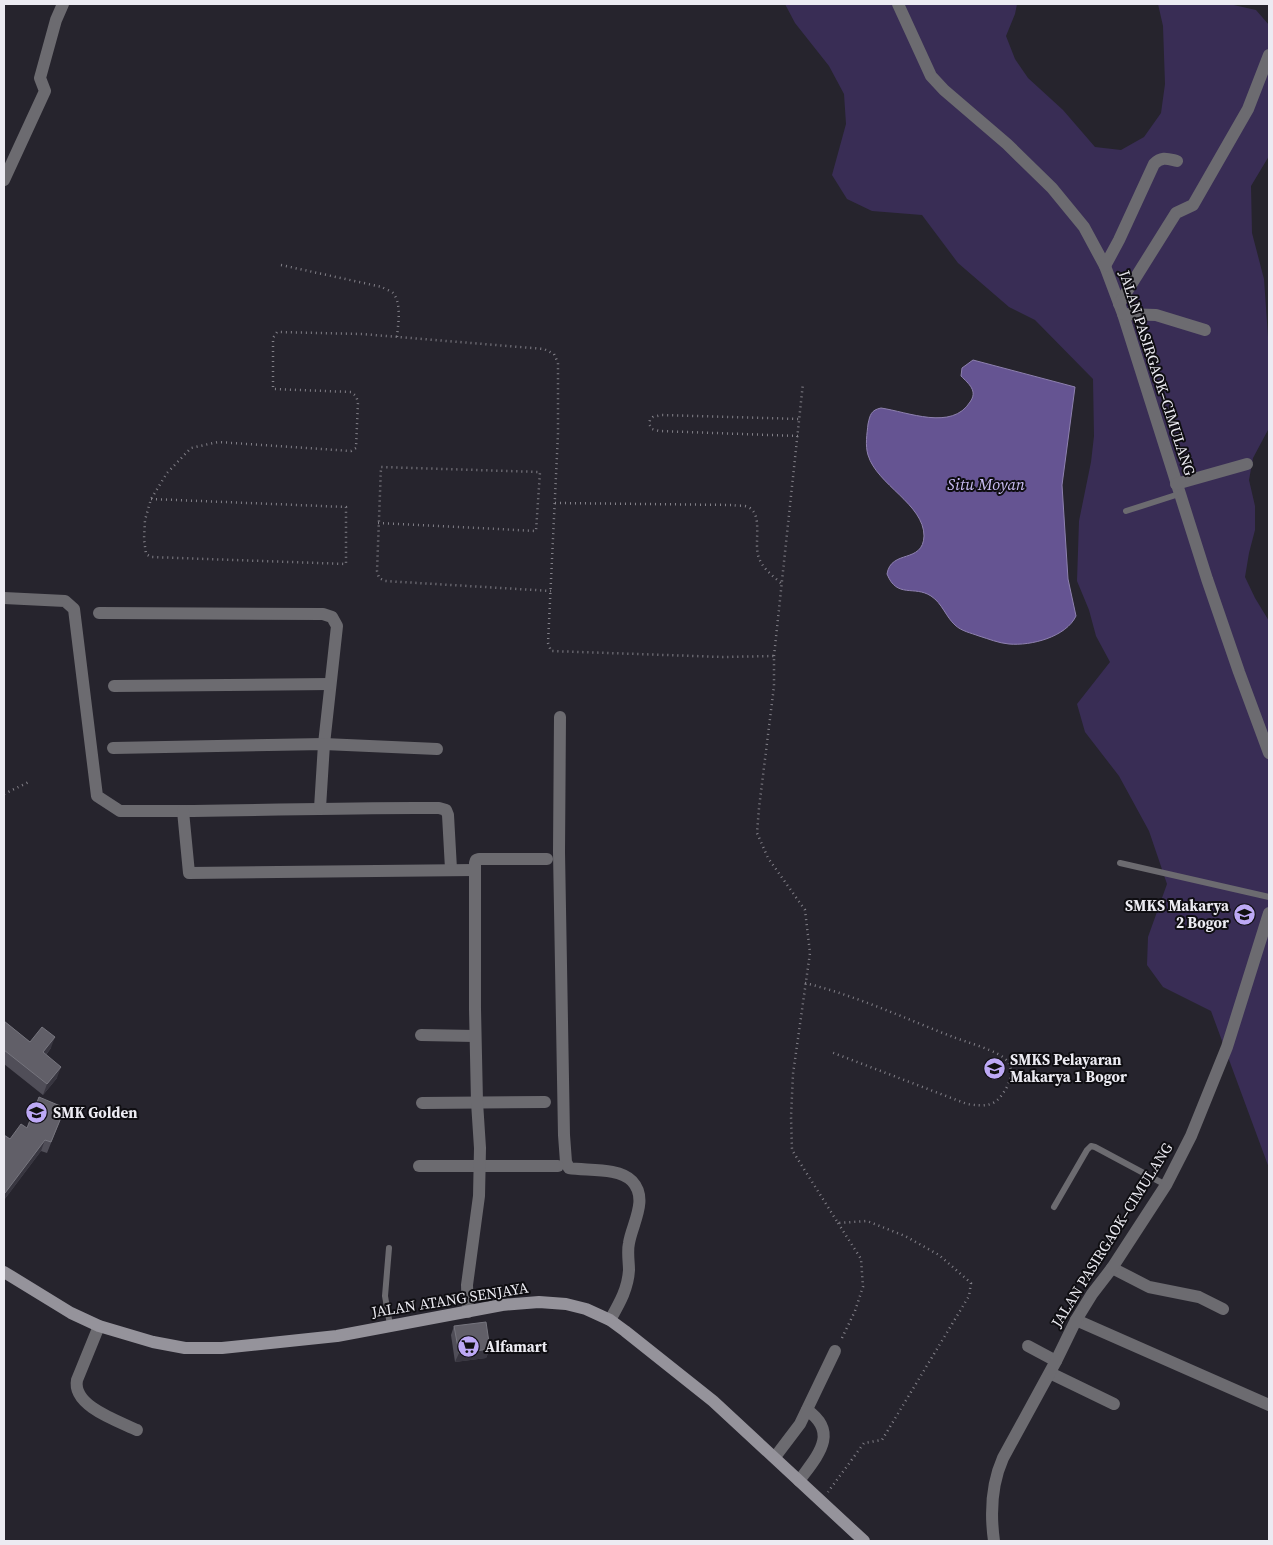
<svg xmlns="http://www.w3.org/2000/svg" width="1273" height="1545" viewBox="0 0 1273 1545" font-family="'Source Serif 4',serif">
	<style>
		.green { fill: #392d55 }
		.water { fill: #655492; stroke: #8e81af }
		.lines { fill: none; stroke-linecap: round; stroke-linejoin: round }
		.path { stroke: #838189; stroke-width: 2.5; stroke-dasharray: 1 4; stroke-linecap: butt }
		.lane { stroke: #6c6b70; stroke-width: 6 }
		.street { stroke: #6c6b70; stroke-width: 12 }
		.secondary { stroke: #95939b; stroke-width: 12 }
		.wall { fill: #504e58 }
		.shaded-wall { fill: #383640 }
		.building { fill: #615f68; stroke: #76757e }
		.labels { text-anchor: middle; stroke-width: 4; stroke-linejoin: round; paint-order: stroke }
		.street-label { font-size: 15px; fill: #ecebf2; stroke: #0f0e12 }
		.poi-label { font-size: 15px; font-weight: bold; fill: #ecebf2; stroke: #0f0e12; text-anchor: start }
		.water-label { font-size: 16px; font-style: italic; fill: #cabdf4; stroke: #0f0e12 }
	</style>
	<rect width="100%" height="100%" fill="#26242d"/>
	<path class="green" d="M785 4H1017L1015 14 1006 36 1015 59 1028 78 1063 110 1095 147 1121 150 1144 137 1161 113 1165 84 1163 26 1158 4H1229L1256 10 1269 25V156L1251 186 1252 233 1264 279 1269 351V428L1253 458 1249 480 1255 506V530L1249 553 1245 577 1255 598 1269 621V1168L1211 1011 1163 987 1147 965 1148 937 1167 884 1149 831 1119 776 1085 732 1077 704 1110 662 1096 636 1089 610 1077 581 1079 521 1091 462 1094 436 1093 379 1035 320 1009 307 958 263 922 215 872 211 847 199 832 175 846 124 844 94 829 66 795 23Z"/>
	<path class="water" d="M973 360 1075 387 1062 485 1068 579 1076 616C1066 637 1031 646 1009 644 998 643 989 639 979 636 971 633 961 631 955 625 946 617 942 603 931 596 914 585 897 599 887 574 891 549 923 564 924 536 924 504 877 485 868 455 865 445 867 434 868 424 870 415 871 410 881 408 908 412 952 431 970 402 978 391 969 384 961 376L962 368Z"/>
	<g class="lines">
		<g class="path">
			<path d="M281 265 382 287C385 289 391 291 393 293 402 304 398 324 397 337"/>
			<path d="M798 436 659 431 652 429 649 424 650 420 653 417 661 415 800 419"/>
			<path d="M151 499 346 507V564L151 557 146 554 144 539 145 520 151 499 167 473 191 448 218 442 351 451 356 448 358 402 356 396 351 392 273 389V338L277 332 362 334 544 349 554 354 558 363V434L548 643 551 651 723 657 774 656V686L759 808 757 833 768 858 805 910 810 953 793 1074 791 1117 792 1150 838 1223 867 1221 905 1236 939 1255 971 1283 969 1296 882 1440 864 1443 828 1492"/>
			<path d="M555 503 733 505C737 506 744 505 748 507 764 514 753 544 759 558 763 569 773 576 782 584"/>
			<path d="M378 523 536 531 540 472 381 467 377 571 379 578 385 581 551 591"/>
			<path d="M774 656 803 383"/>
			<path d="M4 794 31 781"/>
			<path d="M805 983C857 996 904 1018 953 1037 965 1042 1001 1051 1008 1062 1014 1072 1010 1084 1003 1093 994 1108 982 1106 967 1104L831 1052"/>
			<path d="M838 1223 861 1259 863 1287 855 1311 841 1340"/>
		</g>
		<g class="lane">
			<path d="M1126 511 1179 494"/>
			<path d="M1120 863 1269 897"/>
			<path d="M1054 1207 1087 1150 1091 1146 1095 1147 1166 1185"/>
			<path d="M389 1248 385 1296 390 1325"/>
		</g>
		<g class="street">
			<path d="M898 4 931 76 944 90 1007 144 1052 188 1084 227 1105 266 1123 314 1207 579 1239 672 1269 753"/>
			<path d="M4 180 45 91 40 78 56 20 63 4"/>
			<path d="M1105 266 1119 240 1154 164C1162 156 1168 159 1177 161"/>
			<path d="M1119 304 1176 213 1193 205 1248 109 1269 55"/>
			<path d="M1123 314 1156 315 1205 330"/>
			<path d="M1176 484 1247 464"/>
			<path d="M4 598 65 601 74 609 97 796 120 811C226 812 332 807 439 808L446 810 448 815 451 869"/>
			<path d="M99 613 323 614 332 617 337 626 324 744 320 808"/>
			<path d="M114 686 330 684"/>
			<path d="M560 717 559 852 564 1135 566 1162 569 1168C586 1171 619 1167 632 1181 649 1199 632 1224 629 1243 627 1252 629 1262 629 1270 628 1289 619 1304 610 1320"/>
			<path d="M113 748 324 744 437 749"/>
			<path d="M183 811 189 873 475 870"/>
			<path d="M421 1035 475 1036"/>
			<path d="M422 1103 545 1102"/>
			<path d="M419 1166H558"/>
			<path d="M1112 1268 1149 1287 1199 1297 1223 1309"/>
			<path d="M468 1312 467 1285 479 1196 480 1148 477 1102 475 1009V863L476 860 479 859H547"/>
			<path d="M1076 1320 1269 1405"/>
			<path d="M99 1326 77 1380C72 1406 118 1421 137 1430"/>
			<path d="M1028 1346 1056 1361"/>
			<path d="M1050 1373 1114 1404"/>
			<path d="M775 1457 800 1424 835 1351"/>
			<path d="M799 1481C817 1456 840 1433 807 1410"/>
			<path d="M994 1541C990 1512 991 1485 1003 1458L1056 1361 1076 1320 1092 1294 1112 1268 1166 1185 1191 1136 1227 1047 1269 913"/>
		</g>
		<path class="secondary" d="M4 1272 71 1313 99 1326 153 1342 185 1348H222L337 1336 502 1305 539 1302 566 1304 586 1309 610 1320 625 1331 713 1401 864 1541"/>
	</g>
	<g class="wall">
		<path d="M4 1021 30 1042 51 1048 46 1055 57 1078 43 1095 4 1064Z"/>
		<path d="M65 1108 47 1153 41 1151 4 1200V1135L10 1139 27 1128Z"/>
		<path d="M454 1326 490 1349 486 1358 455 1362 451 1335Z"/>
	</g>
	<g class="shaded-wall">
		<path d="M55 1037 51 1048 39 1063 43 1052Z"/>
		<path d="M61 1067 57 1078 43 1095 47 1084Z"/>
		<path d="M45 1140 41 1151 4 1200V1197L5 1193Z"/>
		<path d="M490 1349 486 1358 455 1362 459 1353Z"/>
	</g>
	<g class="building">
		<path d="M4 1021 30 1042 42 1027 55 1037 43 1052 61 1067 47 1084 4 1050Z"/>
		<path d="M39 1097 65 1108 51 1142 45 1140 5 1193 4 1192V1135L10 1139 21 1124 27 1128Z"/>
		<path d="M486 1322 490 1349 459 1353 454 1326Z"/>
	</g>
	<defs>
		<symbol id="school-disc" viewBox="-11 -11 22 22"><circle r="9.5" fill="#bda9f5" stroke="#0f0e12"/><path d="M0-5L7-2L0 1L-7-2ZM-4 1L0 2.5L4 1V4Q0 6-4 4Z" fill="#111"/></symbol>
		<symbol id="supermarket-disc" viewBox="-11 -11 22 22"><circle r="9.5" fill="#bda9f5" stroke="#0f0e12"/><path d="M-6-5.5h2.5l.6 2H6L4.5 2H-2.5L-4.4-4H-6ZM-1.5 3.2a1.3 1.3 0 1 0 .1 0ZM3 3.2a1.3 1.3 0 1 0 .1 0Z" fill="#111"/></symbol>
	</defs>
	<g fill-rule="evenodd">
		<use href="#school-disc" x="1232" y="902" width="25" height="25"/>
		<use href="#school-disc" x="982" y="1056" width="25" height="25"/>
		<use href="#school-disc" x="24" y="1100" width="25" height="25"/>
		<use href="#supermarket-disc" x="456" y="1334" width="25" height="25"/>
	</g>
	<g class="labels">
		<g class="street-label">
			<text transform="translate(1157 373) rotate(72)" y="5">JALAN PASIRGAOK–CIMULANG</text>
			<text transform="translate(1112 1235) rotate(-58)" y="5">JALAN PASIRGAOK–CIMULANG</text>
			<text transform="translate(450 1300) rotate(-9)" y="5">JALAN ATANG SENJAYA</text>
		</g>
		<g class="poi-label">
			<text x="1229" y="911" text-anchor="end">SMKS Makarya<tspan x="1229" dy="17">2 Bogor</tspan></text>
			<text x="1010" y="1065">SMKS Pelayaran<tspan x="1010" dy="17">Makarya 1 Bogor</tspan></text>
			<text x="53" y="1118">SMK Golden</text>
			<text x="485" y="1352">Alfamart</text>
		</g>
		<g class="water-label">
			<text x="986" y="490">Situ Moyan</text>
		</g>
	</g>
	<rect width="1273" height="1545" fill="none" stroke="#ecebf2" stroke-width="10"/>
</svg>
